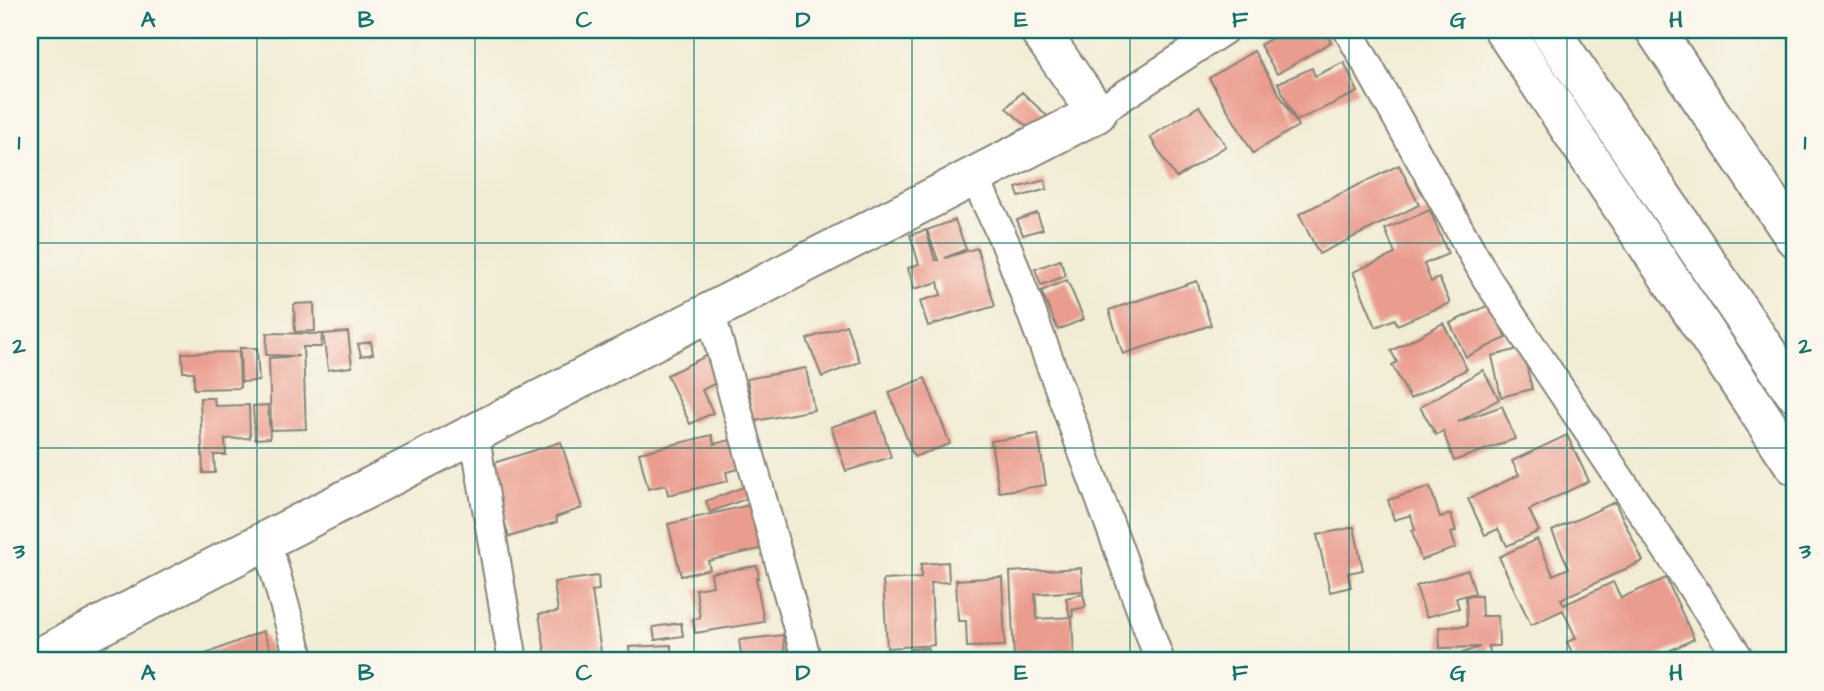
<svg xmlns="http://www.w3.org/2000/svg" width="1824" height="691" viewBox="0 0 1824 691" font-family="'Architects Daughter',sans-serif">
	<style>
		.building { fill: #ea9c8e }
		.lines { fill: none; stroke-linecap: round; stroke-linejoin: round }
		.street-casing { stroke: #868478; stroke-width: 32 }
		.secondary-casing { stroke: #868478; stroke-width: 42 }
		.highway-casing { stroke: #868478; stroke-width: 42 }
		.street { stroke: #fff; stroke-width: 28 }
		.secondary { stroke: #fff; stroke-width: 38 }
		.highway { stroke: #fff; stroke-width: 38 }
		.grid { fill: none; stroke: #0f766e; stroke-width: 2; stroke-opacity: 0.55 }
		.neatline { fill: none; stroke: #0f766e; stroke-width: 2.5 }
		.grid-label { font-size: 23px; text-anchor: middle; font-weight: bold; fill: #0f766e }
	</style>
	<rect width="100%" height="100%" fill="#fbf7ec"/>
	<filter id="ink" filterUnits="userSpaceOnUse"><feTurbulence type="fractalNoise" baseFrequency=".0143" numOctaves="2"/><feDisplacementMap in="SourceGraphic" scale="14" xChannelSelector="R" yChannelSelector="G"/><feConvolveMatrix kernelMatrix="1 2 1 2 8 2 1 2 1" color-interpolation-filters="sRGB"/></filter>
	<filter id="wash" filterUnits="userSpaceOnUse"><feTurbulence type="fractalNoise" baseFrequency=".00686" numOctaves="4" result="noise"/><feDisplacementMap in="SourceGraphic" scale="28" xChannelSelector="R" yChannelSelector="G"/><feGaussianBlur stdDeviation="1.57" result="paint"/><feColorMatrix in="noise" values="0 0 0 0 0 0 0 0 0 0 0 0 0 0 0 0 0 1.4 0 .05"/><feComposite in="paint" operator="in"/></filter>
	<g filter="url(#wash)">
		<rect width="100%" height="100%" fill="#f1ecd4"/>
		<g id="blocks">
			<g class="building">
				<path d="M1285 30H1324L1331 42 1277 74 1260 45Z"/>
				<path d="M1254 51 1298 126 1253 153 1209 78Z"/>
				<path d="M1344 62 1358 92 1296 121 1278 83 1312 68 1315 76Z"/>
				<path d="M1022 92 1047 116 1032 131 1006 108Z"/>
				<path d="M1199 106 1226 146 1176 178 1150 137Z"/>
				<path d="M1399 165 1419 205 1319 254 1299 214Z"/>
				<path d="M1045 180 1047 189 1019 197 1016 188Z"/>
				<path d="M1430 210 1448 254 1424 264 1431 282 1439 278 1450 303 1397 325 1395 319 1376 327 1353 272 1395 254 1385 229Z"/>
				<path d="M1037 213 1043 229 1023 235 1017 220Z"/>
				<path d="M955 220 966 249 945 258 977 248 995 306 928 326 920 301 941 295 938 282 914 289 908 268 919 264 910 235 926 230 935 260H938L927 230Z"/>
				<path d="M1060 260 1066 276 1041 285 1035 269Z"/>
				<path d="M1067 280 1084 319 1058 330 1041 291Z"/>
				<path d="M1197 281 1211 325 1123 354 1109 310Z"/>
				<path d="M314 303 315 331 295 332 294 304Z"/>
				<path d="M1491 304 1506 338 1466 357 1450 323Z"/>
				<path d="M1443 323 1467 369 1410 399 1392 365 1397 362 1391 351Z"/>
				<path d="M846 325 860 362 822 377 807 339Z"/>
				<path d="M348 332 352 367 328 370 323 334Z"/>
				<path d="M267 333 322 334 321 347H303L306 429 271 430 269 358 299 356 266 355Z"/>
				<path d="M371 342 373 354 361 356 358 344Z"/>
				<path d="M240 348H257L259 381 241 382Z"/>
				<path d="M1522 348 1532 389 1501 397 1492 356Z"/>
				<path d="M239 352 240 388 194 389V372H183L182 353Z"/>
				<path d="M710 354 722 380 702 390 713 413 690 424 667 375Z"/>
				<path d="M806 368 814 410 755 421 747 379Z"/>
				<path d="M1483 370 1499 399 1458 422 1502 406 1515 439 1454 461 1443 431 1436 435 1420 407Z"/>
				<path d="M925 378 950 444 914 457 889 392Z"/>
				<path d="M200 398H214L215 406 249 405 250 438 225 439 226 455H214L215 473H203Z"/>
				<path d="M268 405 270 438 255 439 253 406Z"/>
				<path d="M877 412 891 457 846 471 831 427Z"/>
				<path d="M1038 434 1046 485 999 492 991 441Z"/>
				<path d="M712 435 714 444 739 438 747 467 726 472 728 481 668 495 666 485 648 489 639 453Z"/>
				<path d="M1567 435 1589 481 1529 510 1539 531 1507 546 1498 529 1485 535 1468 499 1519 475 1512 461Z"/>
				<path d="M561 442 582 508 556 517 557 522 509 537 487 465Z"/>
				<path d="M749 485 754 496 710 512 706 501Z"/>
				<path d="M1430 487 1440 517 1451 514 1456 531 1451 533 1456 548 1421 560 1412 531 1415 530 1411 515 1394 520 1388 500Z"/>
				<path d="M1615 502 1643 561 1561 599 1564 605 1613 582 1621 598 1666 578 1694 639 1648 661H1576L1567 642 1576 638 1563 610 1531 625 1499 557 1537 539 1553 575 1569 568 1552 531Z"/>
				<path d="M758 503 768 547 708 561 710 569 681 576 668 524Z"/>
				<path d="M1354 527 1363 570 1348 573 1351 587 1330 592 1317 535Z"/>
				<path d="M948 562 949 582 931 583 934 645 887 648 883 580 921 578V564Z"/>
				<path d="M757 566 759 578H756L764 622 695 633 693 619 700 618 696 589 713 586 711 573Z"/>
				<path d="M1081 568 1083 591 1035 594 1037 619 1072 617 1074 657 1014 660 1010 572Z"/>
				<path d="M1468 570 1475 593 1456 598 1459 608 1426 617 1416 586Z"/>
				<path d="M598 576 599 590 592 591 601 652 546 659 539 614 558 612 554 582Z"/>
				<path d="M1002 577 1005 646 967 647 966 621H958L956 580Z"/>
				<path d="M1083 594 1086 607 1072 610 1073 616 1070 617 1066 598Z"/>
				<path d="M1466 596H1481L1482 616H1498L1499 646H1488L1493 659 1465 661 1462 653 1480 647 1440 648 1439 627 1467 626Z"/>
				<path d="M681 623 683 636 655 640 653 627Z"/>
				<path d="M263 631 275 661H200L198 657Z"/>
				<path d="M783 635 786 661H742L739 640Z"/>
				<path d="M671 645 672 661H630L629 647Z"/>
				<path d="M928 648 929 661H912L911 649Z"/>
			</g>
		</g>
	</g>
	<g filter="url(#ink)">
		<use href="#blocks" fill-opacity="0" stroke="#868478" stroke-width="2"/>
		<g class="lines">
			<defs>
				<g id="street">
					<path d="M1348 30 1487 279 1741 661"/>
					<path d="M1097 113 1224 30"/>
					<path d="M974 176 1008 249 1160 661"/>
					<path d="M710 311 807 661"/>
					<path d="M474 432 513 661"/>
					<path d="M266 539 300 661"/>
				</g>
				<g id="secondary">
					<path d="M1655 30 1794 237"/>
					<path d="M32 661 1097 113 1039 30"/>
				</g>
				<g id="highway">
					<path d="M1504 30 1794 465"/>
					<path d="M1550 30 1794 392"/>
				</g>
			</defs>
			<use href="#street" class="street-casing"/>
			<use href="#secondary" class="secondary-casing"/>
			<use href="#highway" class="highway-casing"/>
			<use href="#street" class="street"/>
			<use href="#secondary" class="secondary"/>
			<use href="#highway" class="highway"/>
		</g>
	</g>
	<path class="grid" d="M257 30V661M475 30V661M694 30V661M912 30V661M1130 30V661M1349 30V661M1567 30V661M30 243H1794M30 448H1794"/>
	<rect width="1824" height="691" fill="none" stroke="#fbf7ec" stroke-width="77"/>
	<rect x="38" y="38" width="1748" height="614" class="neatline"/>
	<g class="grid-label">
		<text x="148" y="27">A</text>
		<text x="366" y="27">B</text>
		<text x="584" y="27">C</text>
		<text x="803" y="27">D</text>
		<text x="1021" y="27">E</text>
		<text x="1240" y="27">F</text>
		<text x="1458" y="27">G</text>
		<text x="1676" y="27">H</text>
		<text x="19" y="149">1</text>
		<text x="1805" y="149">1</text>
		<text x="19" y="353">2</text>
		<text x="1805" y="353">2</text>
		<text x="19" y="558">3</text>
		<text x="1805" y="558">3</text>
		<text x="148" y="680">A</text>
		<text x="366" y="680">B</text>
		<text x="584" y="680">C</text>
		<text x="803" y="680">D</text>
		<text x="1021" y="680">E</text>
		<text x="1240" y="680">F</text>
		<text x="1458" y="680">G</text>
		<text x="1676" y="680">H</text>
	</g>
</svg>
